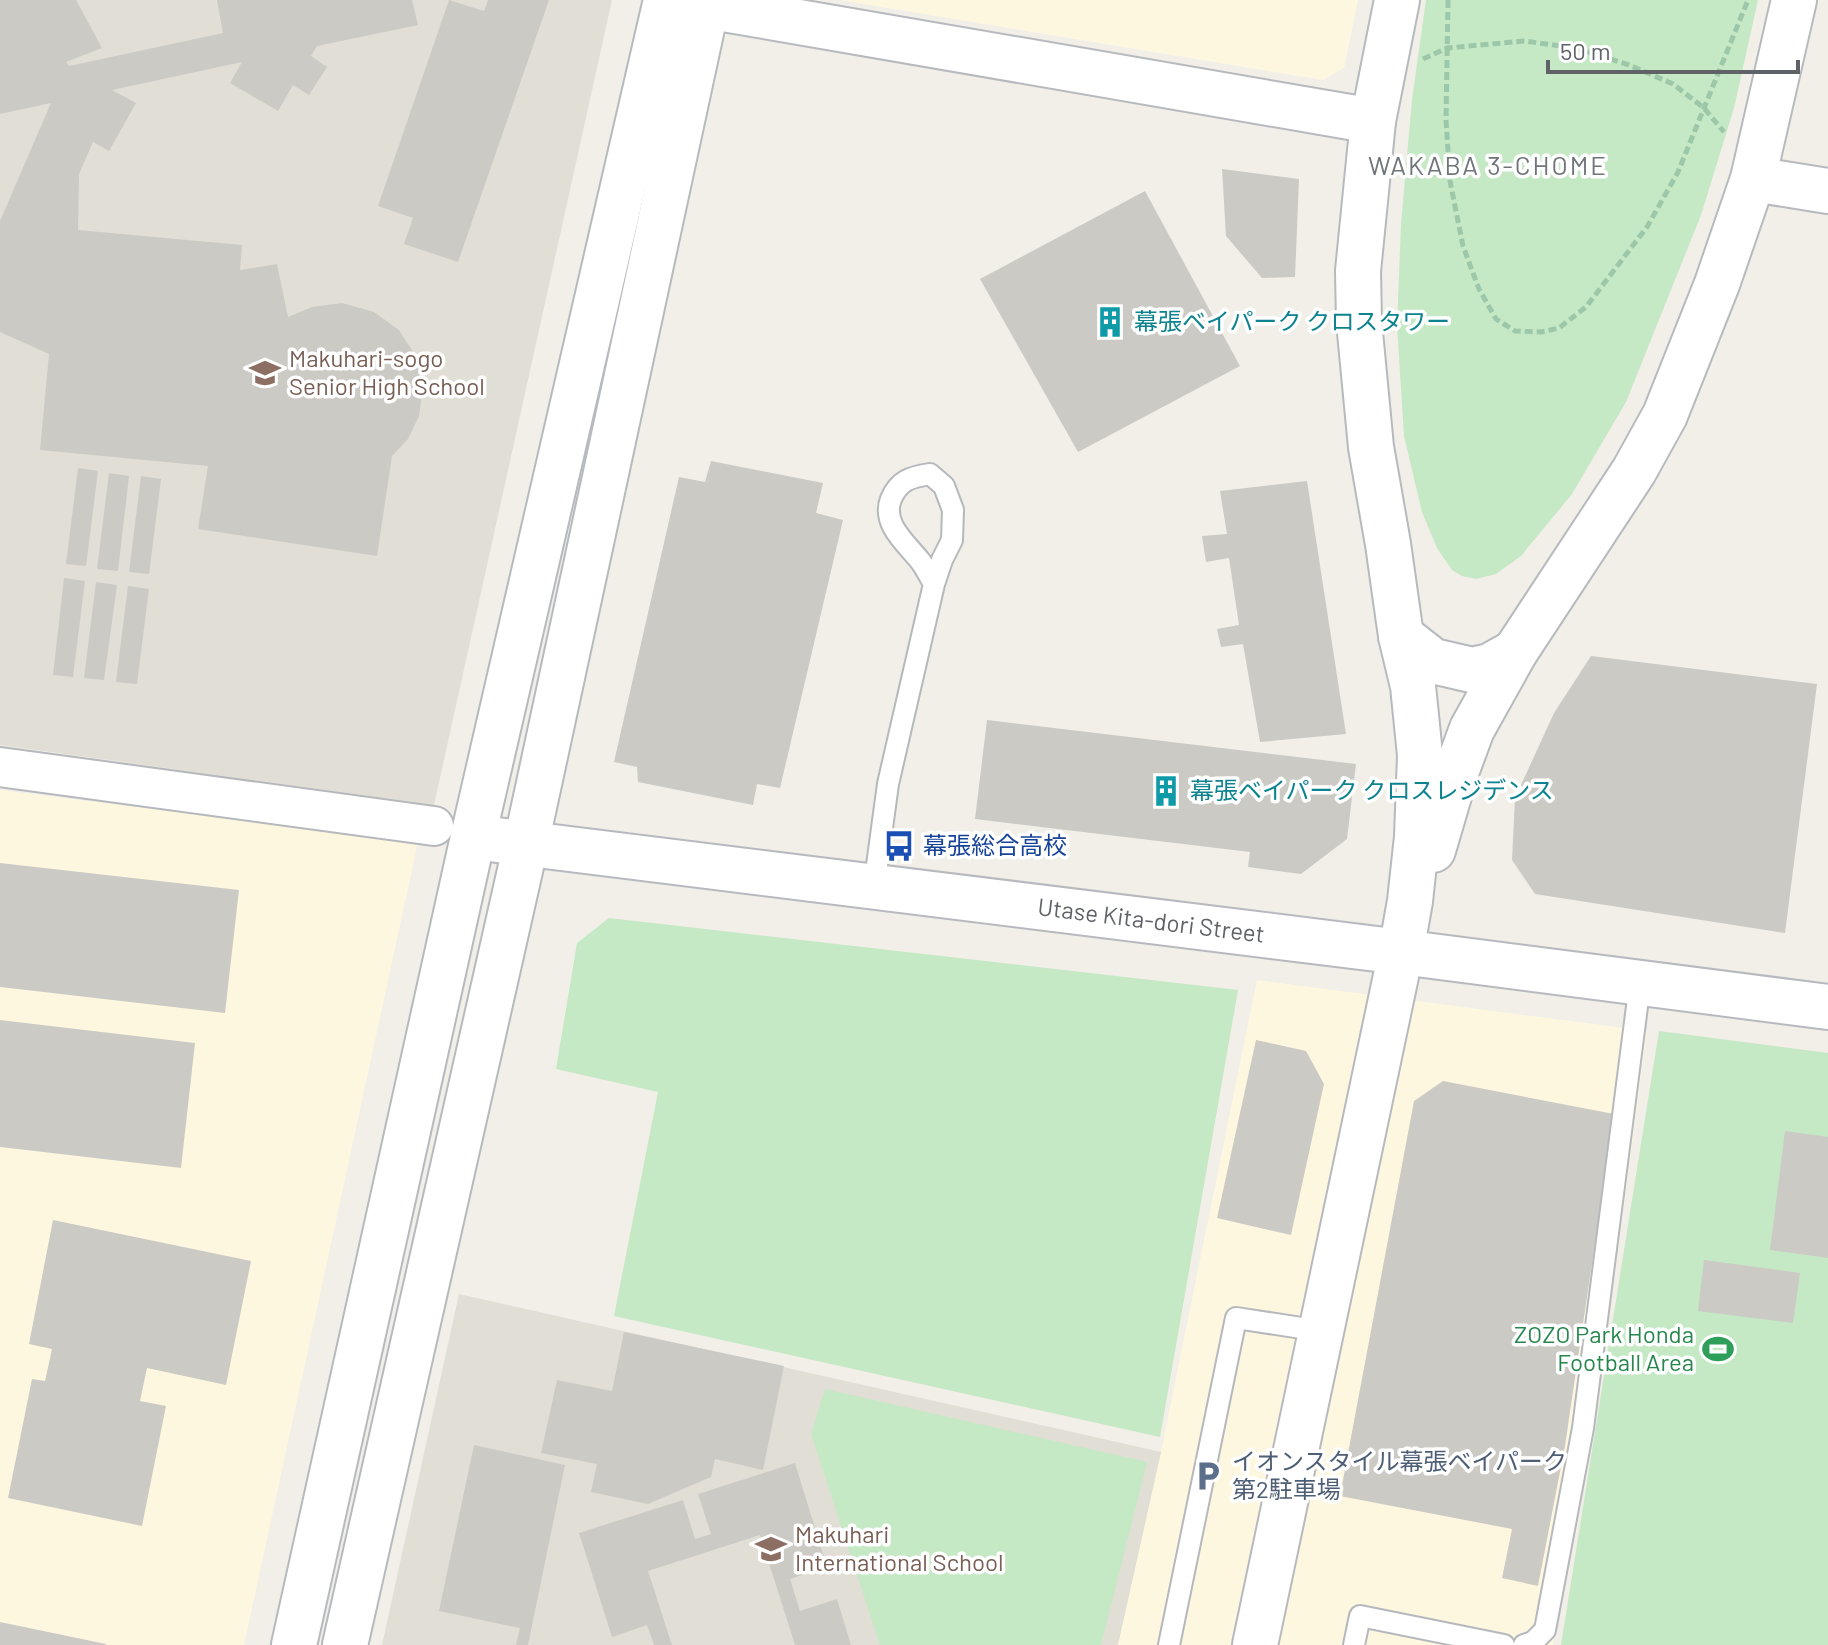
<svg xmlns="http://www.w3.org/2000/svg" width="1828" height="1645" viewBox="0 0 1828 1645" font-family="Barlow,'Noto Sans JP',sans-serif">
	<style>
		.commercial { fill: #fef7e0 }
		.education { fill: #e1ded6 }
		.park { fill: #c5e8c5 }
		.building { fill: #cccac5 }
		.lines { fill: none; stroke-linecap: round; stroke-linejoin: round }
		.lane-casing { stroke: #b5b8bc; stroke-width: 24 }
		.street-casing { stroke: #b5b8bc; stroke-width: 42 }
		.secondary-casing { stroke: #b6babf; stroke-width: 48 }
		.path { stroke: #9cc7a9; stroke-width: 5; stroke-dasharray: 8 4; stroke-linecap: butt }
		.lane { stroke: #fff; stroke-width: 20 }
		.street { stroke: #fff; stroke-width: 38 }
		.secondary { stroke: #fff; stroke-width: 44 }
		.labels { text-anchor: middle; stroke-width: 7; stroke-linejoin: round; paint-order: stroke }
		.culture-label { font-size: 24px; fill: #0d838f; stroke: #fff; text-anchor: start }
		.education-label { font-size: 24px; fill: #785e54; stroke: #fff; text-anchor: start }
		.transit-label { font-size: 24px; fill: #164399; stroke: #fff; text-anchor: start }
		.street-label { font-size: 24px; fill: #5f6368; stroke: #fff }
		.leisure-label { font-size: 24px; fill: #27864d; stroke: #fff; text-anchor: end }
		.service-label { font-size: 24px; fill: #4e5e75; stroke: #fff; text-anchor: start }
		.neighbourhood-label { font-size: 26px; letter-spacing: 2px; fill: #70757a; stroke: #fff }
	</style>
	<rect width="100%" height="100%" fill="#f1efe8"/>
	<g class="commercial">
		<path d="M840 0H1358L1344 68 1323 80Z"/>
		<path d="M0 790 418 842 244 1645H0Z"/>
		<path d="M1257 980 1647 1031 1594 1433 1553 1645H1118L1161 1452Z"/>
	</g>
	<g class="education">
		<path d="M0 0H612L434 805 0 745Z"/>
		<path d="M459 1294 1161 1452 1118 1645H382Z"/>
	</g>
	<g class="park">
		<path d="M1426 0H1758L1734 108 1701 215 1626 402 1572 494 1521 556 1496 574 1476 579 1462 576 1452 570 1437 548 1422 512 1404 436 1397 325 1401 224 1412 100Z"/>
		<path d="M609 918 1238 990 1160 1437 614 1316 658 1092 556 1069 577 943Z"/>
		<path d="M1659 1031 1828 1053V1645H1561Z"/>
		<path d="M825 1389 1147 1462 1101 1645H880L811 1434Z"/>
	</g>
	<g class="building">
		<path d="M0 0H76L102 48 66 62 69 66 223 33 217 0H412L418 25 317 46 311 56 327 67 309 95 293 85 278 111 230 83 242 62 112 90 136 103 109 151 93 142 79 174 78 230 242 245 240 270 277 264 288 317 312 307 342 303 374 312 399 330 417 358 423 387 419 416 408 439 392 456 377 556 198 529 208 466 40 450 49 354 0 332V221L51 103 0 114Z"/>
		<path d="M449 0 484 11 488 0H549L458 262 404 244 413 218 378 206Z"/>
		<path d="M1222 169 1299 179 1295 277 1262 278 1226 236Z"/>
		<path d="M1145 191 1240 366 1078 452 980 279Z"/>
		<path d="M711 461 823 483 816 513 843 520 780 788 757 784 753 805 638 782 637 767 614 762 679 477 705 482Z"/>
		<path d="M78 468 98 471 86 566 66 564Z"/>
		<path d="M109 473 129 476 118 571 97 569Z"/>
		<path d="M141 476 161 479 149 574 129 572Z"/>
		<path d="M1307 481 1346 734 1260 742 1243 644 1221 647 1217 629 1239 625 1229 558 1206 562 1202 536 1227 534 1220 491Z"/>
		<path d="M64 578 85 581 73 677 53 675Z"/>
		<path d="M96 582 117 585 104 680 84 678Z"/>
		<path d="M128 586 149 589 137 684 116 682Z"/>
		<path d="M1591 656 1817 684 1785 933 1535 894 1512 860 1515 798 1554 713Z"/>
		<path d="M987 720 1356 764 1347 839 1301 874 1248 867 1250 852 975 819Z"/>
		<path d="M0 863 239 890 225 1013 0 987Z"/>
		<path d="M0 1020 195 1043 181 1168 0 1147Z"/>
		<path d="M1256 1040 1306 1051 1324 1084 1291 1235 1217 1218Z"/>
		<path d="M1443 1081 1614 1114 1565 1446 1538 1586 1502 1578 1512 1529 1340 1496 1414 1101Z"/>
		<path d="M1785 1131 1828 1137V1258L1770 1250Z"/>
		<path d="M53 1220 251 1261 226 1385 147 1368 140 1401 166 1406 142 1526 8 1498 32 1379 45 1381 52 1349 29 1344Z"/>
		<path d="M1704 1260 1800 1273 1793 1323 1698 1311Z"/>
		<path d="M624 1332 784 1366 763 1470 715 1459 711 1477 648 1504 591 1492 597 1464 541 1453 557 1380 612 1391Z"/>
		<path d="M474 1445 565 1465 528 1645H516L520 1628 439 1611Z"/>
		<path d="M795 1463 827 1567 790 1579 800 1611 837 1599 851 1645H795L760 1535 648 1571 672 1645H654L647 1625 612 1637 579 1533 683 1500 695 1539 711 1534 698 1494Z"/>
		<path d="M0 1622 106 1644V1645H0Z"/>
	</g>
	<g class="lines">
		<defs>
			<g id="lane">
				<path d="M874 887 888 784 934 584C930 577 926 569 921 562 907 544 881 524 891 499 899 480 911 477 930 474L944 486 953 510 952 540 942 560 934 584"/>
				<path d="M1169 1645 1236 1318 1321 1331"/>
				<path d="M1354 1645 1360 1616 1504 1645"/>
				<path d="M1524 1645 1533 1642 1545 1630 1583 1428 1640 983"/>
			</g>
			<path id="street" d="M0 767 434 826"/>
			<g id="secondary">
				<path d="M706 6 1373 121"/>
				<path d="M1753 179 1828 191"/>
				<path d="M1401 636 1433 661 1472 670 1490 666 1515 652"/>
				<path d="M497 840 1401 952 1828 1007"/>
				<path d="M1433 850 1455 775 1472 729 1515 652 1634 471 1665 415 1717 284 1753 179 1794 0"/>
				<path d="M294 1645 473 837 666 0"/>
				<path d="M345 1645 526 844 708 0"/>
				<path d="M1255 1645 1401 952 1410 901 1417 837 1420 755 1413 686 1401 636 1388 544 1371 447 1359 322 1358 271 1373 121 1397 0"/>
			</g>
		</defs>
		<use href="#lane" class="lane-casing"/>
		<use href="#street" class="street-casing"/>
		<use href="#secondary" class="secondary-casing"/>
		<g class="path">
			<path d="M1448 0 1446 120 1450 181 1463 246 1479 289 1496 319 1515 331 1541 332 1559 328 1586 307 1647 227 1678 172 1748 0"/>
			<path d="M1423 59 1447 48 1524 41 1576 48 1629 65 1673 84 1704 108 1724 132"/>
		</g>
		<use href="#lane" class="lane"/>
		<use href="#street" class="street"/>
		<use href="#secondary" class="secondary"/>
	</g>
	<defs>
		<symbol id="building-bare" viewBox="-9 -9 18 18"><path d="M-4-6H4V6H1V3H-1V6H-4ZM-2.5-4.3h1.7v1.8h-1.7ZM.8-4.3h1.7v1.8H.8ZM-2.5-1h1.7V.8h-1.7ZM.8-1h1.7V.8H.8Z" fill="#0f9aa8" stroke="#fff" stroke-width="2.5" paint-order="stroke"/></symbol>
		<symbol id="school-bare" viewBox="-9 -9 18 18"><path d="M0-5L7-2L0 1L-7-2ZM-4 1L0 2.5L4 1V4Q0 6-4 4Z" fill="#8d6e63" stroke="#fff" stroke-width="2.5" paint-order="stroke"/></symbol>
		<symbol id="bus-bare" viewBox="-9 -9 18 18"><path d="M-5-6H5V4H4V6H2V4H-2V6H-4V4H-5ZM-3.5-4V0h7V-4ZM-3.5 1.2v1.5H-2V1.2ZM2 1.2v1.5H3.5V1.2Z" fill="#1a4fb4" stroke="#fff" stroke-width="2.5" paint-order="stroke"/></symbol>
		<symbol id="stadium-bare" viewBox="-9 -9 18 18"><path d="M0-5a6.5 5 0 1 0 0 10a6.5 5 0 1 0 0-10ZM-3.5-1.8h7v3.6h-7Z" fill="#2e9e5b" stroke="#fff" stroke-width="2.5" paint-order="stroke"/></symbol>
		<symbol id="parking-bare" viewBox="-9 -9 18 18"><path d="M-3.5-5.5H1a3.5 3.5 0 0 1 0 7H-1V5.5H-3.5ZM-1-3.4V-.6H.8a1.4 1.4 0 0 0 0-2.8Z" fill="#5c6f8a" stroke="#fff" stroke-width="2.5" paint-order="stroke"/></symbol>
	</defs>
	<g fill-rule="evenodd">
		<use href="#building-bare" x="1088" y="300" width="44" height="44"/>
		<use href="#school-bare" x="243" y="351" width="44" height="44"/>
		<use href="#building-bare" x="1144" y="769" width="44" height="44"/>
		<use href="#bus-bare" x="877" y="824" width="44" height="44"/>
		<use href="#stadium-bare" x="1696" y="1327" width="44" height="44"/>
		<use href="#parking-bare" x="1186" y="1454" width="44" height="44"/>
		<use href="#school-bare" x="749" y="1527" width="44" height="44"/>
	</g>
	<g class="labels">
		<g class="culture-label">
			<text x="1134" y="330">幕張ベイパーク クロスタワー</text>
			<text x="1190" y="799">幕張ベイパーク クロスレジデンス</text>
		</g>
		<g class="education-label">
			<text x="289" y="367">Makuhari-sogo<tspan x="289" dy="28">Senior High School</tspan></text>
			<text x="795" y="1543">Makuhari<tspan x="795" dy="28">International School</tspan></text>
		</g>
		<g class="transit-label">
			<text x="923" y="854">幕張総合高校</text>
		</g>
		<g class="street-label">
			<text transform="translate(1151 921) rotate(7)" y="8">Utase Kita-dori Street</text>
		</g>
		<g class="leisure-label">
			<text x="1694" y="1343">ZOZO Park Honda<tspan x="1694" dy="28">Football Area</tspan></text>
		</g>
		<g class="service-label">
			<text x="1232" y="1470">イオンスタイル幕張ベイパーク<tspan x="1232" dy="28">第2駐車場</tspan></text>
		</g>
		<g class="neighbourhood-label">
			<text x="1488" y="175">WAKABA 3-CHOME</text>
		</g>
	</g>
	<path d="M1548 60v12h250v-12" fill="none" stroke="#5f6368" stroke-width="4"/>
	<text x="1560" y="60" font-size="24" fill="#5f6368" stroke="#ffffff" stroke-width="6" paint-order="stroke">50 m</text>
</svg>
